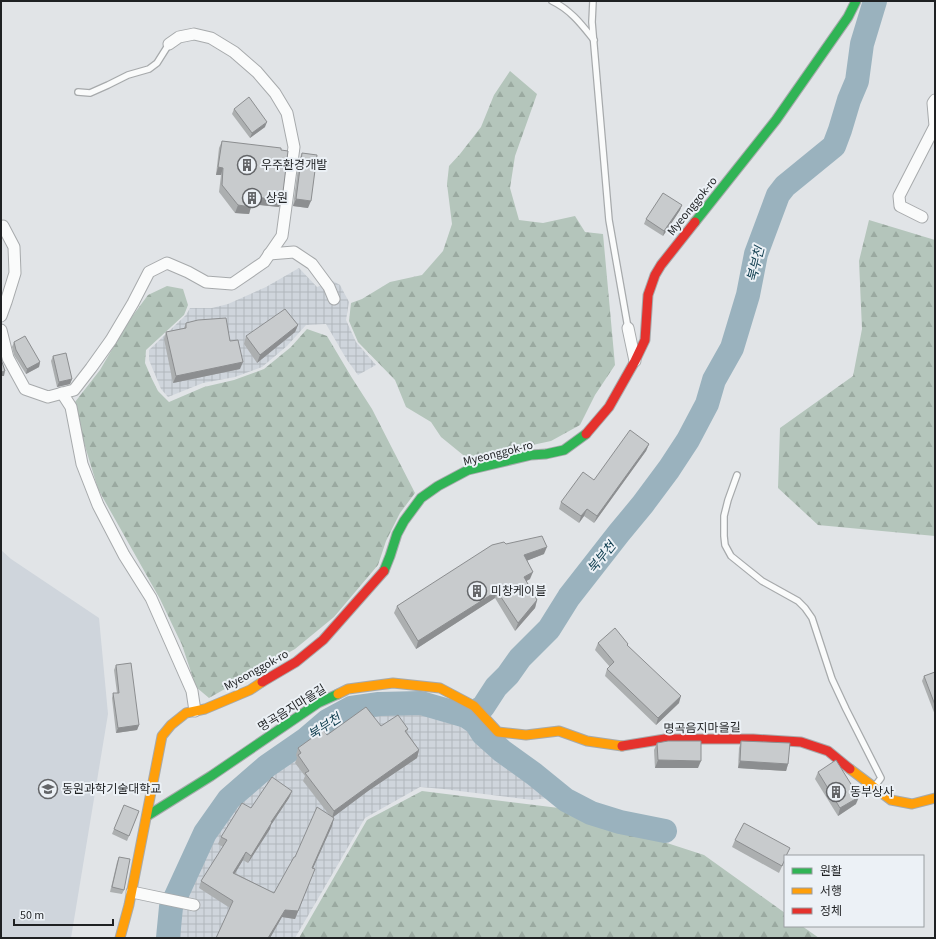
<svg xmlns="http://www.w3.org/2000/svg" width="936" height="939" viewBox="0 0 936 939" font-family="'Source Sans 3','Noto Sans KR',sans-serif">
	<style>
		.built { fill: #cfd5dc }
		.industrial { fill: url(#industrial-grid) }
		.forest { fill: url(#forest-firs) }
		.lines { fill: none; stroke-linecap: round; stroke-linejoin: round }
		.river { stroke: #9ab2be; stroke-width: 24 }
		.lane-casing { stroke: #a7aaac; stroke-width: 8 }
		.street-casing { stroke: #a7aaac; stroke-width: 13 }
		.fast-casing { stroke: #a7aaac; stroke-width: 11 }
		.slow-casing { stroke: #a7aaac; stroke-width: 11 }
		.jam-casing { stroke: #a7aaac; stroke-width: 11 }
		.lane { stroke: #fafbfb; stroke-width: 5.5 }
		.street { stroke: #fafbfb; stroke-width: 11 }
		.fast { stroke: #30b455; stroke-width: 9 }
		.slow { stroke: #ff9f0a; stroke-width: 9 }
		.jam { stroke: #e5322d; stroke-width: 9 }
		.wall { fill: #acafb0 }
		.shaded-wall { fill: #8c8e90 }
		.building { fill: #c8cbcd; stroke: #8c8e90 }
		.labels { text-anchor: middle; stroke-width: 4; stroke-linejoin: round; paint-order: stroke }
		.poi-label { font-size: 12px; fill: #1f2123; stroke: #ecf1f6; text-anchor: start }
		.street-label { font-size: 12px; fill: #1f2123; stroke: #ecf1f6 }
		.water-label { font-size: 13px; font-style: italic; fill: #0b3a4c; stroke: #ecf1f6 }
	</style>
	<defs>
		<pattern id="industrial-grid" width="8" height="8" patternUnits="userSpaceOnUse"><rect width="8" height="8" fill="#cfd5dc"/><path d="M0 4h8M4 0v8" fill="none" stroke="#b1b7bc"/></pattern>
		<pattern id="forest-firs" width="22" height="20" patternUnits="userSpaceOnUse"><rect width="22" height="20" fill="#b4c5bb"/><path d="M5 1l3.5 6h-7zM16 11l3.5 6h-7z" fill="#9aa9a0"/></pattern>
	</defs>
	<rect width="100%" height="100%" fill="#e1e4e7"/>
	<path class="built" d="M1 550 11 559 99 618 108 714 71 938H1Z"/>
	<g class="industrial">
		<path d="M299 268 317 287 333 281 340 285 349 302 346 320 356 342 376 365 358 375 347 360 326 324 306 325 287 346 262 367 235 377 203 383 168 397 161 389 149 360V350L186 315 190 308H212L228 304 266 287Z"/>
		<path d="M421 707 465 719 474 726 483 739 548 798 532 800 443 789 420 787 365 818 295 938H175L176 911 209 835 233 803 270 768 308 742 329 725 352 713 380 709Z"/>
	</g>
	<g class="forest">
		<path d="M510 71 537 94 515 156 510 188 519 220 543 223 575 216 585 232 603 234 615 365 595 395 580 425 551 441 468 459 441 437 431 422 406 407 395 380 358 342 349 321 351 303 362 299 390 282 422 275 443 251 452 224 447 184 449 166 460 154 481 127 494 95Z"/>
		<path d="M869 220 935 240V536L818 525 778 488 780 428 853 376 862 329 859 261Z"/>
		<path d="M167 286 183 289 188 305 184 315 146 350 145 363 151 377 158 391 169 402 204 387 234 380 264 369 291 347 307 329 327 336 352 378 372 409 415 493 400 513 386 541 378 565 334 617 295 649 209 698 196 687 182 645 160 599 98 489 81 433 75 402 100 370 128 322 148 295Z"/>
		<path d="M422 791 559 808 704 855 785 913V926H802L819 938H299L367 820Z"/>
	</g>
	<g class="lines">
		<g class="river">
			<path d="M466 716 483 707 496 687 508 675 520 658 549 629 569 597 619 533 643 504 669 469 688 440 707 404 714 380 732 348 748 295 756 254 778 195 785 186 834 146 840 130 849 100 857 81 862 44 875 1"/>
			<path d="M168 938 171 907 205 833 229 799 267 766 306 739 327 721 351 708 379 704 421 703 466 716 476 723 483 734 502 751 534 774 566 800 591 813 620 822 665 831"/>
		</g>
		<defs>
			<g id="lane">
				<path d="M552 1C571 10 582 25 594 40"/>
				<path d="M593 1 592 22 609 220 628 328"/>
				<path d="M78 92 90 93 108 85 128 75 149 69 157 63 169 44"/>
				<path d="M737 475 728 500 724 516V536L725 545 731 556 762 581 798 601 805 608 812 618 832 679 846 709 881 778 874 787"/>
			</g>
			<g id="street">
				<path d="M922 217 900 206 899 196 935 126 933 103 935 100"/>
				<path d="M269 254 294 252 312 264 329 287 334 299"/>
				<path d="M1 316 6 302 15 273 14 247 3 226"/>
				<path d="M628 328 635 361"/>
				<path d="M1 330 8 358 25 389 48 397 74 390 91 368 111 340 133 303 149 272 167 263 188 272 206 282 232 284 264 262 282 236 294 147 287 113 275 93 257 72 234 52 211 38 194 34 179 37 169 44"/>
				<path d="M62 393 71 407 82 464 98 505 124 555 151 598 192 691 195 711"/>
				<path d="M132 892 194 905"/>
			</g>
			<g id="fast">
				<path d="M695 222 776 120 848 17 856 1"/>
				<path d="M384 571 390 556 397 534 404 521 421 498 438 486 468 470 531 455 546 454 564 450 586 434"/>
				<path d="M147 816 211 776 318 703 338 694"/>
			</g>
			<g id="slow">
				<path d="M338 694 348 689 393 683 440 688 474 706 498 732 526 735 559 731 587 741 622 746"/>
				<path d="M850 769 891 800 912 804 935 798"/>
				<path d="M120 938 129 905 162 736 171 725 186 713 205 709 250 690 262 682"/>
			</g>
			<g id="jam">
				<path d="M586 434 609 407 635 361 645 340 648 295 655 275 661 265 695 222"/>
				<path d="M262 682 296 662 323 640 384 571"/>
				<path d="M622 746 665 739H753L801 742 828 751 850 769"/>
			</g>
		</defs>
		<use href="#lane" class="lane-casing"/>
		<use href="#street" class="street-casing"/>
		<use href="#fast" class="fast-casing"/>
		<use href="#slow" class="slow-casing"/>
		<use href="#jam" class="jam-casing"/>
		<use href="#lane" class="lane"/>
		<use href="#street" class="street"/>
		<use href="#fast" class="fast"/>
		<use href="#slow" class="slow"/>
		<use href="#jam" class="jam"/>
	</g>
	<g class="wall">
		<path d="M234 109 265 127 250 138 232 114Z"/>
		<path d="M222 141 281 150 282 200 279 207 252 204 249 214 235 213 219 192 221 175H216L219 148Z"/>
		<path d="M302 153 308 208 293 206 299 160Z"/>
		<path d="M682 205 680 210 663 236 644 224 646 219Z"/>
		<path d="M186 323 230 341 240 369 173 383 164 339 166 332 184 328Z"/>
		<path d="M298 325 295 332 257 363 244 344 246 336Z"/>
		<path d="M14 342 40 362 39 367 26 374 14 355 12 347Z"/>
		<path d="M53 356 72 379 70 384 57 387 51 361Z"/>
		<path d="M649 444 646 451 594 523 584 516 579 523 559 509 561 502Z"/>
		<path d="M506 544 544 554 526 561 530 579 526 581 537 600 535 608 515 631 495 598 416 649 394 613 397 606Z"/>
		<path d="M598 643 628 646 679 703 656 725 605 676 607 669 610 667 595 650Z"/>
		<path d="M116 665 139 725 137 730 116 733 112 698 113 693H117L114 670Z"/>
		<path d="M935 672V715L922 681 924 676Z"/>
		<path d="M381 726 408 729 407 732 419 750 417 758 368 791 333 817 332 826 313 868 312 876 295 919 282 917 270 938H216L230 908 199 888 201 881 223 847 218 844 221 837 251 808 292 791 289 798 271 825 270 829 248 863 243 860 235 873 274 893 295 857 330 816 303 781 305 776 295 763 297 758 296 755 298 748 327 735Z"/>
		<path d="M741 741 788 764 786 771 738 768 739 748Z"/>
		<path d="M657 743 698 768H655L654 750Z"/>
		<path d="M818 772 856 804 838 816 815 779Z"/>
		<path d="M137 816 127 841 112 834 114 829Z"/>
		<path d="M735 840 785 856V860L779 873 732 847Z"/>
		<path d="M119 857 124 890 122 894 110 892 117 862Z"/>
	</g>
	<g class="shaded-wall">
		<path d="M267 122 265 127 250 138 252 133Z"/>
		<path d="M218 167 223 168 221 175H216Z"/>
		<path d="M253 197 282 200 279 207 250 204Z"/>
		<path d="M296 199 311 201 308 208 293 206Z"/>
		<path d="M238 205 251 207 249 214 235 213Z"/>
		<path d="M682 205 680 210 663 236 664 231Z"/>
		<path d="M298 325 295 332 257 363 260 355Z"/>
		<path d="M40 362 39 367 26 374 27 369Z"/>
		<path d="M243 362 240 369 173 383 176 376Z"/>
		<path d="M5 371 4 376H1V372Z"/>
		<path d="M72 379 70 384 57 387 59 382Z"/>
		<path d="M649 444 646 451 594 523 597 516Z"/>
		<path d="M587 509 584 516 579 523 581 516Z"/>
		<path d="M547 547 544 554 521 563 524 555Z"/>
		<path d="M533 572 530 579 521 584 524 577Z"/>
		<path d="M497 591 495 598 416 649 418 641Z"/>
		<path d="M537 600 535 608 515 631 518 623Z"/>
		<path d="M681 696 679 703 656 725 658 718Z"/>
		<path d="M139 725 137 730 116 733 118 728Z"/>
		<path d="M419 750 417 758 368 791 332 818 334 811 371 784Z"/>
		<path d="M658 760 701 761 698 768H655Z"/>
		<path d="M740 761 788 764 786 771 738 768Z"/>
		<path d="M292 791 289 798 271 825 270 829 248 863 251 856 271 822Z"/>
		<path d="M859 797 856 804 838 816 840 808Z"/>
		<path d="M334 818 332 826 310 875 312 868Z"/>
		<path d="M246 852 243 860 231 880 233 873Z"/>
		<path d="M312 876 295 919 282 917 270 938H268L285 910Z"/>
	</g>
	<g class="building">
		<path d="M249 97 267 122 252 133 234 109Z"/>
		<path d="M222 141 281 148V150L288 151 282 200 253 197 251 207 238 205 222 185 223 168 218 167Z"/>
		<path d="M302 153 317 155 311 201 296 199Z"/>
		<path d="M663 193 682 205 664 231 646 219Z"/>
		<path d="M285 309 298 325 260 355 246 336Z"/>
		<path d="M226 318 230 341 238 340 243 362 176 376 166 332 186 328V323L198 320Z"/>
		<path d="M25 336 40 362 27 369 16 350 14 342Z"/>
		<path d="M66 353 72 379 59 382 53 356Z"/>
		<path d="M1 359 5 371 1 372Z"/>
		<path d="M630 430 649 444 597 516 587 509 581 516 561 502 583 472 594 480Z"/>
		<path d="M542 536 547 547 524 555 533 572 524 577 537 600 518 623 497 591 418 641 397 606 492 545 504 542 506 544Z"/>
		<path d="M615 628 628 644 627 645 681 696 658 718 607 669 614 662 598 643Z"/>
		<path d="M131 663 139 725 118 728 113 693H119L116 665Z"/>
		<path d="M935 672V705L924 676Z"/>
		<path d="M366 707 381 726 398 715 408 729 405 731 419 750 371 784 334 811 305 773 309 771 298 755 301 753 298 748 323 730 327 735Z"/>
		<path d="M668 741H701V761L658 760 657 743Z"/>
		<path d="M741 741 790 743 788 764 740 761Z"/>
		<path d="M836 760 859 797 840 808 818 772Z"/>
		<path d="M272 777 292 791 271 822H272L251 856 246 852 233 873 274 893 294 857H295L317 807 334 818 312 868 315 869 298 911 285 910 268 938H216L233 901 201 881 227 840 221 837 242 803 251 808Z"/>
		<path d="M124 805 139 811 129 836 114 829Z"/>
		<path d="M744 823 790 848 786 856H785V859L782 866 735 840Z"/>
		<path d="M119 857 130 859 124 890 112 887Z"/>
	</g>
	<defs>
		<symbol id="building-ring" viewBox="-11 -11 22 22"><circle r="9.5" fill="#ecf1f6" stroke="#636568" stroke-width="1.5"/><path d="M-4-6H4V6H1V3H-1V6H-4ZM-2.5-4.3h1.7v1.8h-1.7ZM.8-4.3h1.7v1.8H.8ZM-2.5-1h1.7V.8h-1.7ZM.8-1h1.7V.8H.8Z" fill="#636568"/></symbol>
		<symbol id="university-ring" viewBox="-11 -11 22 22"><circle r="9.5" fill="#ecf1f6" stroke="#636568" stroke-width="1.5"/><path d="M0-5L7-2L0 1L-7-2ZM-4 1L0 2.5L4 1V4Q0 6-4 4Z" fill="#636568"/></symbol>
	</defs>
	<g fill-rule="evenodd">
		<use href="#building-ring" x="236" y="154" width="22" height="22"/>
		<use href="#building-ring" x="241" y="187" width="22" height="22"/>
		<use href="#building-ring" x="466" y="580" width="22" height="22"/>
		<use href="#university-ring" x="37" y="778" width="22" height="22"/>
		<use href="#building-ring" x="825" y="781" width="22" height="22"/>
	</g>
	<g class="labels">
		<g class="poi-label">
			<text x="261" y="169">우주환경개발</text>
			<text x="266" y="202">상원</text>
			<text x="491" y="595">미창케이블</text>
			<text x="62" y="793">동원과학기술대학교</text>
			<text x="850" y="796">동부상사</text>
		</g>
		<g class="street-label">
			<text transform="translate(692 206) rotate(-51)" y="4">Myeonggok-ro</text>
			<text transform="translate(498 453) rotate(-14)" y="4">Myeonggok-ro</text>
			<text transform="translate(256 670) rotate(-29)" y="4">Myeonggok-ro</text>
			<text transform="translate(292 708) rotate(-32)" y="4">명곡음지마을길</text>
			<text transform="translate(702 728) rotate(-1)" y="4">명곡음지마을길</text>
		</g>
		<g class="water-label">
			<text transform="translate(755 264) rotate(-76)" y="5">북부천</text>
			<text transform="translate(601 557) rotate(-51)" y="5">북부천</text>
			<text transform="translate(324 726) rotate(-33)" y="5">북부천</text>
		</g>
	</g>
	<rect width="936" height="939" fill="none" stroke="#1f2123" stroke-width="4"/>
	<rect x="784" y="855" width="140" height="72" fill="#ecf1f6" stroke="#9a9ea2"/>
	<rect x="792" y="868" width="20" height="6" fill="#30b455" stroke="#9a9ea2"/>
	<text x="820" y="875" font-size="12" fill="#1f2123">원활</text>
	<rect x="792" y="888" width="20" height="6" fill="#ff9f0a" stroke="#9a9ea2"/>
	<text x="820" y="895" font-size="12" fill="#1f2123">서행</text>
	<rect x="792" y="908" width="20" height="6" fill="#e5322d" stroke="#9a9ea2"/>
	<text x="820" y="915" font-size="12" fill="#1f2123">정체</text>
	<path d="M14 919v6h99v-6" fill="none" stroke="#1f2123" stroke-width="2"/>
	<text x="20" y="919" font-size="12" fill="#1f2123" stroke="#ecf1f6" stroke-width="3" paint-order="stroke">50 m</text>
</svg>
